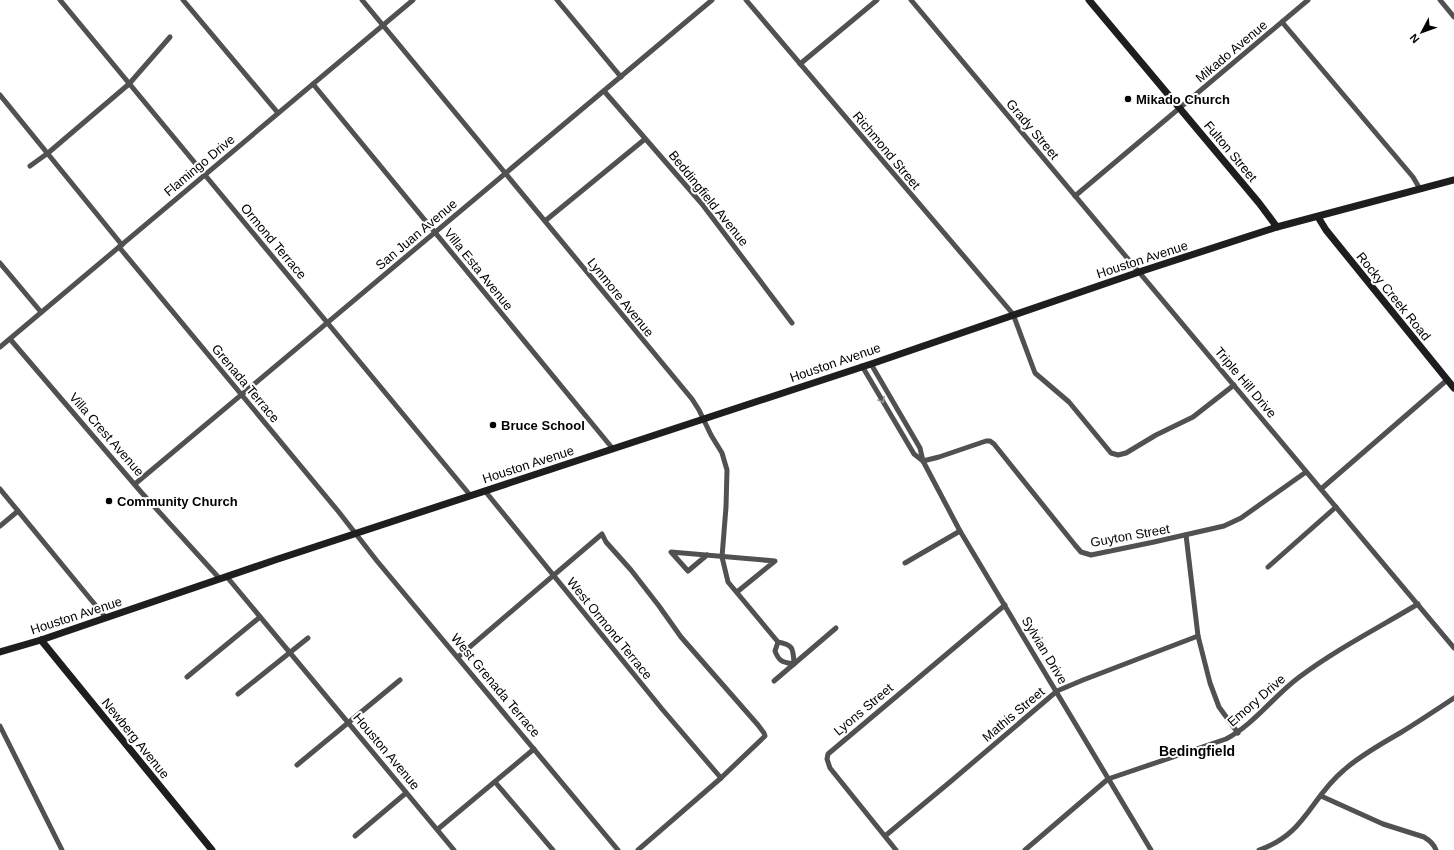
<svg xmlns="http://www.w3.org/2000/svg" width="1454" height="850" viewBox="0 0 1454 850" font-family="Helvetica,sans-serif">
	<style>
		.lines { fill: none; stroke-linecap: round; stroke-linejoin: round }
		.street { stroke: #515151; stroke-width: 5 }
		.secondary { stroke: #1e1e1e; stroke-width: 7 }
		.oneway { stroke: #979797 }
		.poi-dot { fill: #000; stroke: #fff; stroke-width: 1.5 }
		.labels { text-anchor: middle; stroke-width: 4; stroke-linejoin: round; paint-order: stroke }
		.street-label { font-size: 13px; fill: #000; stroke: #fff }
		.poi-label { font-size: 13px; font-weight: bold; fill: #000; stroke: #fff; text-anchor: start }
		.neighbourhood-label { font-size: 14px; font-weight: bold; fill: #000; stroke: #fff }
	</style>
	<rect width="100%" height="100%" fill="#fff"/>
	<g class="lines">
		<g class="street">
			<path d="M60 0 470 495"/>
			<path d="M183 0 278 113"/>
			<path d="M362 0 692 399 699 410 711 435 722 453 727 470 726 507 722 557 728 582 778 642C794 645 793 649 794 664 783 662 779 662 775 651L778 642"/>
			<path d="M557 0 621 77"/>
			<path d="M746 0 1013 314 1035 373 1069 402 1111 453 1118 455 1126 453 1156 435 1193 417 1234 385"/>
			<path d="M911 0 1454 648"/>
			<path d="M1440 0 1454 17"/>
			<path d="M1282 22 1413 177 1420 189"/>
			<path d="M800 64 877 0"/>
			<path d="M313 84 613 449"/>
			<path d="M604 91 702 204 792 323"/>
			<path d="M0 95 122 245"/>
			<path d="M30 166 48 153 129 84 170 37"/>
			<path d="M1075 196 1308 0"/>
			<path d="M545 221 645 139"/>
			<path d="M119 247 338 511 377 561 618 850"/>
			<path d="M0 263 41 312"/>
			<path d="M10 339 141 492 220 579"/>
			<path d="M0 347 413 0"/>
			<path d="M871 364 920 448 923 461 960 531 1151 850"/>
			<path d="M862 366 914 454 923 461"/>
			<path d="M923 461 939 457 986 441H990L994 444 1075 545 1081 552 1091 555 1154 542 1224 526 1241 518 1306 472"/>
			<path d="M135 484 712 0"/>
			<path d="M0 489 106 618"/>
			<path d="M1321 489 1447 380"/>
			<path d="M485 491 662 709 721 778"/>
			<path d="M0 526 18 511"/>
			<path d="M1186 535 1198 636 1210 683 1219 707 1238 733"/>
			<path d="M707 555 688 571 671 552 775 561 737 592"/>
			<path d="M905 563 960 531"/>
			<path d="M1268 567 1336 507"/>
			<path d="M227 577 454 850"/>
			<path d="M458 657 602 534 606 542 631 570 659 606 681 637 758 725 764 733 765 736 721 778 638 850"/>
			<path d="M187 677 260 617"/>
			<path d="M774 681 836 628"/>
			<path d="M238 694 308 638"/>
			<path d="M0 726 62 850"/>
			<path d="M297 765 400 680"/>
			<path d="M495 782 553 850"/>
			<path d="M1321 796 1383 824 1424 837C1429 840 1434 844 1436 850"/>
			<path d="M438 829 534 749"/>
			<path d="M355 836 406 793"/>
			<path d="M885 836 950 782 1057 691 1083 680 1198 636"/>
			<path d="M896 850 830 768 827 759 828 754 1005 605"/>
			<path d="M1025 850 1108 779 1226 739C1254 724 1273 697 1298 678 1335 650 1378 628 1418 604"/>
			<path d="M1259 850C1306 834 1310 798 1344 770 1361 755 1381 744 1400 733 1418 722 1436 710 1454 698"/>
		</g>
		<g class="secondary">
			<path d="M1089 0 1259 203 1277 227"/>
			<path d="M1318 217 1326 230 1454 388"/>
			<path d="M41 640 212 850"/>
			<path d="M0 652 41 640 275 560 871 364 1139 272 1277 227 1454 180"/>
		</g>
	</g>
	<defs><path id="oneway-chevron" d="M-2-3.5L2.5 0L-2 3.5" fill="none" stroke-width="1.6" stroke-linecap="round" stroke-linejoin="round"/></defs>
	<use class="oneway" href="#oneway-chevron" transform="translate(882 400) rotate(60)"/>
	<g class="poi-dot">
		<circle cx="1128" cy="99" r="4"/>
		<circle cx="493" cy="425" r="4"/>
		<circle cx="109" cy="501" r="4"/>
	</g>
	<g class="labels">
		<g class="street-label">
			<text transform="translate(1231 51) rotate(-40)" y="5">Mikado Avenue</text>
			<text transform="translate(1033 129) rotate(50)" y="5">Grady Street</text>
			<text transform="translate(887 150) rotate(50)" y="5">Richmond Street</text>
			<text transform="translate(1231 151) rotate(50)" y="5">Fulton Street</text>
			<text transform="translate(199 165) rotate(-40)" y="5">Flamingo Drive</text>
			<text transform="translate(709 198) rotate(51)" y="5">Beddingfield Avenue</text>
			<text transform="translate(416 234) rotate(-40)" y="5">San Juan Avenue</text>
			<text transform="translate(274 241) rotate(50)" y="5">Ormond Terrace</text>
			<text transform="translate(1142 259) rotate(-18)" y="5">Houston Avenue</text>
			<text transform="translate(479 269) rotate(51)" y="5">Villa Esta Avenue</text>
			<text transform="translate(1394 296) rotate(51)" y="5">Rocky Creek Road</text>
			<text transform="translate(621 297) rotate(51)" y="5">Lynmore Avenue</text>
			<text transform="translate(835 362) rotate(-19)" y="5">Houston Avenue</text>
			<text transform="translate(1246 382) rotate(50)" y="5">Triple Hill Drive</text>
			<text transform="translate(246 383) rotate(50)" y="5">Grenada Terrace</text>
			<text transform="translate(107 434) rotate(49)" y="5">Villa Crest Avenue</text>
			<text transform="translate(528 464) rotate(-18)" y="5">Houston Avenue</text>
			<text transform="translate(1130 535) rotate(-10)" y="5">Guyton Street</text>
			<text transform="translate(76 615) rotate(-18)" y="5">Houston Avenue</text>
			<text transform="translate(610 628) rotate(51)" y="5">West Ormond Terrace</text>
			<text transform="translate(1045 650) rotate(59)" y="5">Sylvian Drive</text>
			<text transform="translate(496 685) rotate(50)" y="5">West Grenada Terrace</text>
			<text transform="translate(1256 700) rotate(-41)" y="5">Emory Drive</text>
			<text transform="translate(863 709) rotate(-40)" y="5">Lyons Street</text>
			<text transform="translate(1013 714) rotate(-40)" y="5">Mathis Street</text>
			<text transform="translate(136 738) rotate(51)" y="5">Newberg Avenue</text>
			<text transform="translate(387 751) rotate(50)" y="5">Houston Avenue</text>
		</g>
		<g class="poi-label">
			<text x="1136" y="104">Mikado Church</text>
			<text x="501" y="430">Bruce School</text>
			<text x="117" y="506">Community Church</text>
		</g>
		<g class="neighbourhood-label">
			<text x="1197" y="756">Bedingfield</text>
		</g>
	</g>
	<g transform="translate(1422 32) rotate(229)" stroke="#ffffff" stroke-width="3" paint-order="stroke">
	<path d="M0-3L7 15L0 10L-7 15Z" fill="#000000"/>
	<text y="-6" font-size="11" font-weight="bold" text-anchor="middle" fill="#000000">N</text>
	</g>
</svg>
